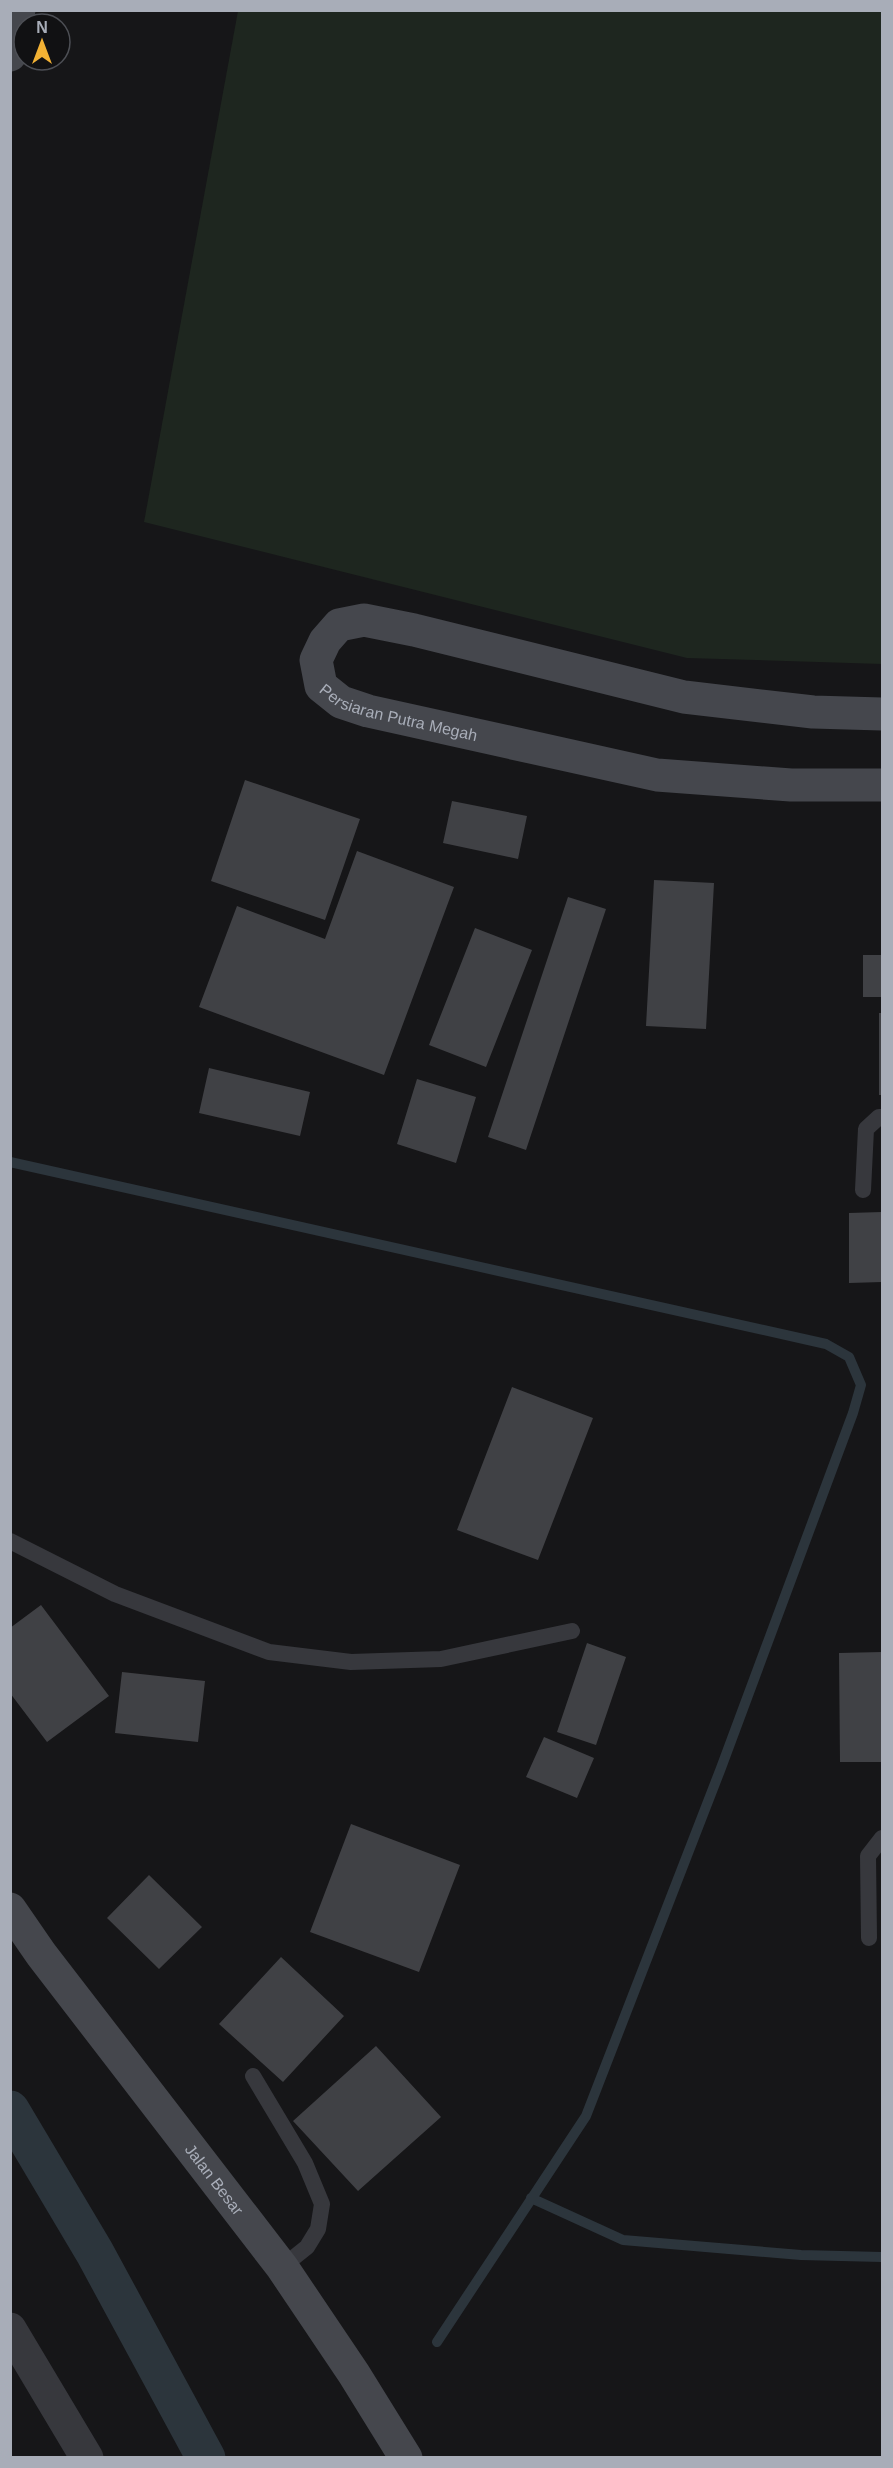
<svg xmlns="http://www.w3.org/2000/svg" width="893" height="2468" font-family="Helvetica,sans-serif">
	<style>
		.green { fill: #1e261f }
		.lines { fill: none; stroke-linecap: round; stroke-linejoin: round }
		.stream { stroke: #2c353c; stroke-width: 10 }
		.canal { stroke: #2c353c; stroke-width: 39 }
		.building { fill: #404145 }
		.lane { stroke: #37383d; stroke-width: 16 }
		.street { stroke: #37383d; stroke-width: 33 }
		.secondary { stroke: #45474d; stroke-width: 33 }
		.labels { text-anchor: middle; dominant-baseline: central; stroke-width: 4.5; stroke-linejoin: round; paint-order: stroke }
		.street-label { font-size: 16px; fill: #a8adb8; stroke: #111113 }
	</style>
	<rect width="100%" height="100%" fill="#161618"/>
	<path class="green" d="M238,11H882V664L687,658L144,522Z"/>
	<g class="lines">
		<path class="stream" d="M10,1162L826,1344L849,1357L861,1385L853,1413L721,1768L586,2116L437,2342
			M531,2198L623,2240L801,2255L882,2257"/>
		<path class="canal" d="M10,2110L95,2253L206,2458"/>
	</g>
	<path class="building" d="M245,780L360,819L325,920L211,881Z
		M452,801L527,816L518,859L443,843Z
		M357,851L454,887L384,1075L199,1007L237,906L325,939Z
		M654,880L714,883L706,1029L646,1026Z
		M568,897L606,909L526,1150L488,1137Z
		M475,928L532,950L486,1067L429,1045Z
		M863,955H882V997H863Z
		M879,1013H882V1095H879Z
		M209,1068L310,1092L300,1136L199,1113Z
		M417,1079L476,1097L456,1163L397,1144Z
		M882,1212V1282L849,1283V1213Z
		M512,1387L593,1418L538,1560L457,1530Z
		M41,1605L109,1696L47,1742L10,1693V1628Z
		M587,1643L626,1657L596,1745L557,1732Z
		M882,1652V1762H840L839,1653Z
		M122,1672L205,1681L198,1742L115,1733Z
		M544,1737L594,1758L577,1798L526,1777Z
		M351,1824L460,1865L419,1972L310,1932Z
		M149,1875L202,1927L159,1969L107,1918Z
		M281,1957L344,2016L283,2082L219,2024Z
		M376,2046L441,2117L358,2191L293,2121Z"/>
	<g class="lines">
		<path class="lane" d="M863,1190L866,1129L879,1117H882
			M10,1541L115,1594L269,1652L351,1662L441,1659L572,1631
			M869,1938L868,1856L882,1838
			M253,2076L305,2163L322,2204L318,2229L307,2247L282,2267"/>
		<path class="street" d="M10,2329L87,2458"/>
		<g class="secondary">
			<path d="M10,55L19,10"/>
			<path id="s1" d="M882,714L813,712L684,697L414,630L364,620L339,625L325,641L316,660L321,686L341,702L368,711L657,775L791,785H882"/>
			<path id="s2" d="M10,1909L41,1954L282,2267L354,2374L406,2458"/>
		</g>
	</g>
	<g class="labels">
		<g class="street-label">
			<text stroke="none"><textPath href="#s1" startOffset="706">Persiaran Putra Megah</textPath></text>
			<text stroke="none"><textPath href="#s2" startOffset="339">Jalan Besar</textPath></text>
		</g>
	</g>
	<rect width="893" height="2468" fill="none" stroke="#a8adb8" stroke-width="24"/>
	<g transform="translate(42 42)"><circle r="28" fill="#111113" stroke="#4d4f55" stroke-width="1.5"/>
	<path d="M0-4.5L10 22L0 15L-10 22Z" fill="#f2b134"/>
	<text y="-9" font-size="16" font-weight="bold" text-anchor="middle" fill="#a8adb8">N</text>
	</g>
</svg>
